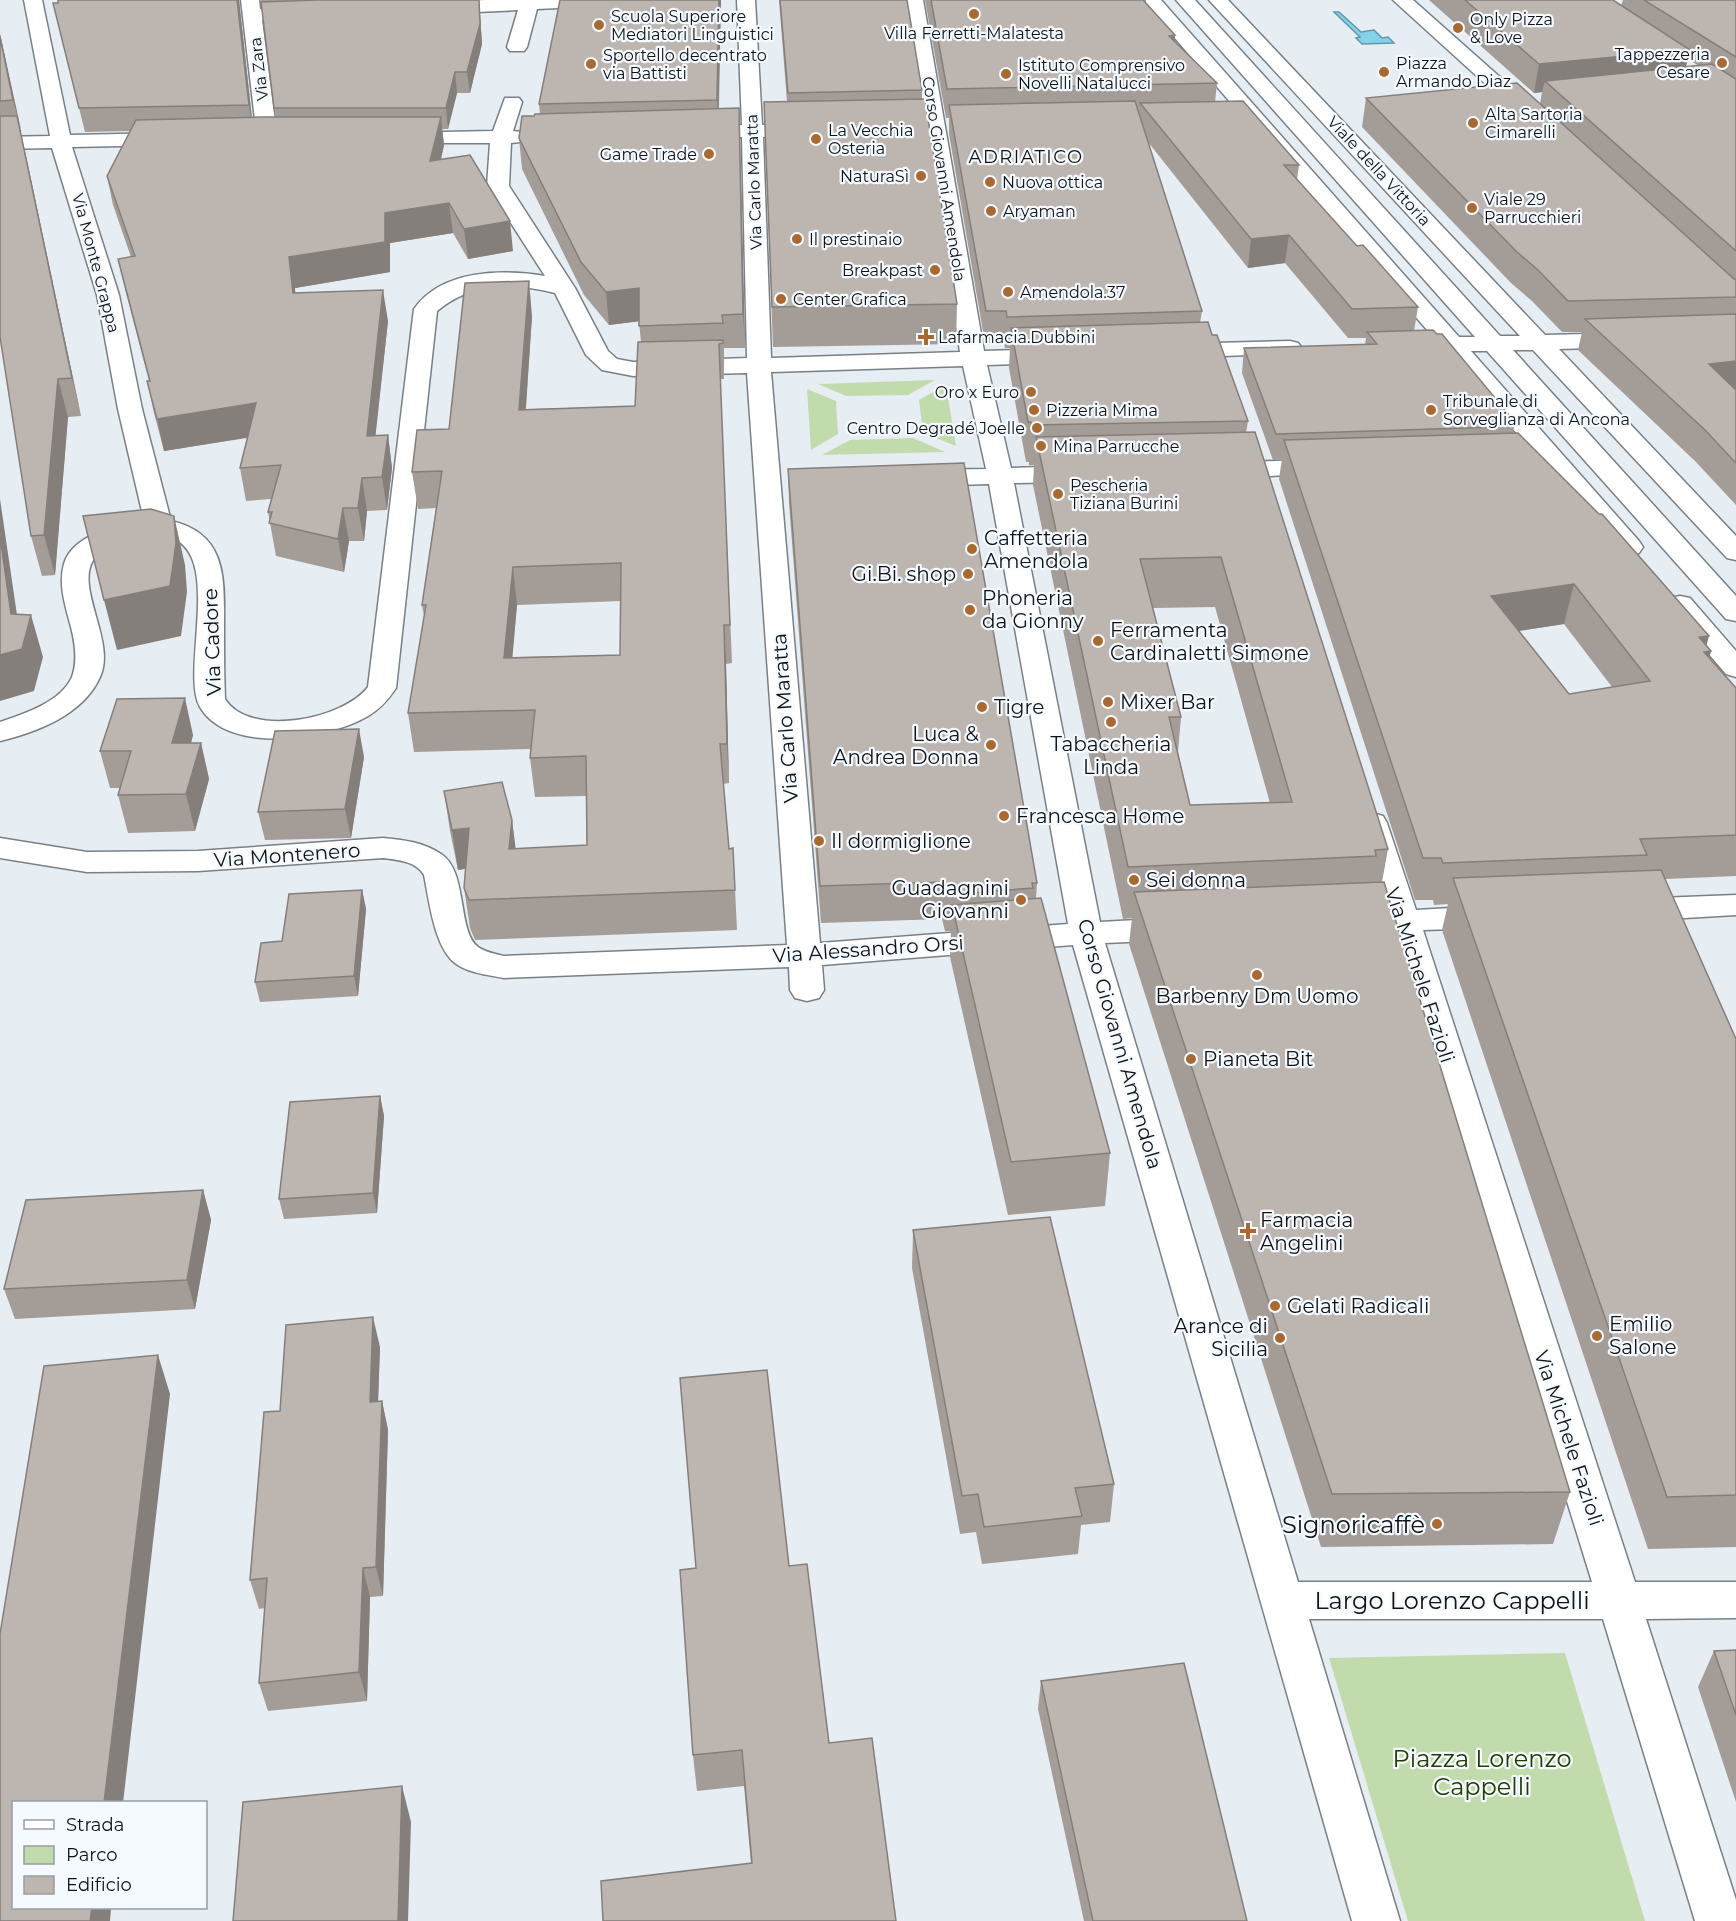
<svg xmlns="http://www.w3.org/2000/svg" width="1736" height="1921" font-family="Montserrat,sans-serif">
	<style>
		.green { fill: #c2dbad }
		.water { fill: #84d1e9; stroke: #6198a9; stroke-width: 1.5 }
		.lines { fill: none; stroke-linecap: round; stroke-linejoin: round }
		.minor-casing { stroke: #798085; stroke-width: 3 }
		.minor { fill: #fff; fill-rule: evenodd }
		.wall { fill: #a39c97; fill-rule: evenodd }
		.shaded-wall { fill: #847f7b }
		.building { fill: #bdb5b0; stroke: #847f7b; stroke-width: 1.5; fill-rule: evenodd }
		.poi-dot { fill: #a86a30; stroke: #f4faff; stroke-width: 2 }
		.labels { text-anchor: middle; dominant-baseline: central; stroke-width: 4.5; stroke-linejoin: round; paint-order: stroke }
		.far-poi-label { font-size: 16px; fill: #101214; stroke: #f4faff; text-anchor: start }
		.far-street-label { font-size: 16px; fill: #101214; stroke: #f4faff }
		.far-quarter-label { font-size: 18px; letter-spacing: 1.5px; fill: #101214; stroke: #f4faff }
		.poi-label { font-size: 20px; fill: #101214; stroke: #f4faff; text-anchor: start }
		.street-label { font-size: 20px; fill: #101214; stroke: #f4faff }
		.near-poi-label { font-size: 24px; fill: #101214; stroke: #f4faff; text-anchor: end }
		.near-street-label { font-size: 24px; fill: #101214; stroke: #f4faff }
		.near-park-label { font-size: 24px; fill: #213b00; stroke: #f4faff }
	</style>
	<rect width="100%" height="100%" fill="#e6edf3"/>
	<path class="green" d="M935,380L908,395L846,396L818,384Z
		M946,385L956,446L923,433L919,400Z
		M807,389L836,401L838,434L811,450Z
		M913,438L945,452L822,455L850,440Z
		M1565,1653L1645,1921H1408L1329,1658Z"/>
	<path class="water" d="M1334,12H1339L1361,32L1374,30L1382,38L1388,37L1394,43L1362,44L1356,38L1360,37Z"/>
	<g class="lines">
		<defs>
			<path id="minor" d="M24,0H42L70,135L169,133L176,135L179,139L176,143L169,145L72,147L119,295L142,409L171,521C229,534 224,582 224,629C224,652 224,676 225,699C249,738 343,720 368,687L414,309C442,269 503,269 545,276L487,186L490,143H398L391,141L388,137L391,133L493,131L505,98H519L522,102L513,131L530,133L533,137L530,141L511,143L509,186L575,288L608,351L617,359L633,362L747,358L742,137L695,138L688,136L685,132L688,128L695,126L742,125L737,0H755L762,125L811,124L818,126L821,130L818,134L811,136L763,137L771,358L960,352L905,0H923L984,351L1053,349L1061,351L1065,356L1061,361L1053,363L987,365L1011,468L1078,466L1087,469L1091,474L1087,479L1078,482L1014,483L1100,922L1174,918L1185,921L1190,929L1185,937L1174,940L1105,943L1298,1582H1592L1391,932L1351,934L1340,931L1335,923L1340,915L1351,912L1384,911L1357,823L1361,816L1372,813L1383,816L1387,823L1416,910L1488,906L1499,910L1504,917L1499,924L1488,928L1423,930L1635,1582H1736V1618L1646,1619L1736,1900V1921H1695L1603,1619H1309L1400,1921H1352L1073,945L822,965L824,990L819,998L807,1001L795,998L790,990L789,967L504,978C488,975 468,973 455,963C434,947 429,899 424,875C416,861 398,860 383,858L198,871L87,872L0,858V838L87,852L198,851L383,838C404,840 423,842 441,854C468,871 457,931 478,947C485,952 495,954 504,956L787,945L747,373L633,376L602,370L586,355L555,293C512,282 472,282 437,311L396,688C388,700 380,709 368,716C328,740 228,755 200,707C179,671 228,542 162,536C145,534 129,539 114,546C106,550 96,554 92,562C77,591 116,643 100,677C83,715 37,732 0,741V722C24,714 61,702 72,677C78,661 75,643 71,627C66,608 58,585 64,564C72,535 118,524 144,520L118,409L97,295L52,148L0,149V137L50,136ZM963,366L986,469L922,470L913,473L909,478L913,483L922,486L989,484L1068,924L820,943L771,372Z
				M241,0H259L260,9L307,7L314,9L316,13L314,17L307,19L262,20L277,137L274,141L267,143L260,141L257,137Z
				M486,0H612L610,4L603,6L537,9L527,47L524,51H510L507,47L518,10L434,14L427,12L425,8L427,4L434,2Z
				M1142,0H1161L1459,337H1475L1176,0H1195L1500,336H1520L1209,0H1228L1545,335L1626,333L1634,335L1638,340L1634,345L1626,347L1559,349L1736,536V560L1727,558L1533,350H1513L1736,596V621L1726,619L1487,351H1471L1639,541L1643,547L1639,553L1630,555L1621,553L1446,352L1405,353L1397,351L1393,346L1397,341L1434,338Z
				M1393,0H1413L1538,111L1541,115L1538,119H1524Z
				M1290,341L1298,343L1302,348L1298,353L1177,358L1169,356L1165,351L1169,346L1177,344Z
				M1326,459L1335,462L1339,467L1335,472L1222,479L1213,476L1209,471L1213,466L1222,463Z
				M1680,596L1690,598L1736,651V677L1726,674L1666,604L1670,598Z
				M1736,895V915L1633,921L1622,917L1617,910L1622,903L1633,899Z"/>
		</defs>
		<use href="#minor" class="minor-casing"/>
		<use href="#minor" class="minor"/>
	</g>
	<path class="wall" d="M239,0L252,117H276L261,0H479L482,44L470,93H457L448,129H442L444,145L441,160L513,251L468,259L453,233L390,243V272L295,288V293L388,321L375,436L388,435L392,468L387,510L367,511L364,541H349L344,572L276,556L268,512L271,499L246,501L240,468L247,438L164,451L154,413L147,381H149L125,289L118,259L131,257L113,205L107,176L130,131L85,132L53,3Z
		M721,0L719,109L740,139L745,348H724V379H720L732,663L726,664L729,783L723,784L729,849L733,848L737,930L475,940L470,928L464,888L465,869L458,870L450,831L444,791L512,820L515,849L587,845L586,796L535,797L530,758L531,749L414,752L408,713L424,616L422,605L436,508L418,509L412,472L449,429L532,316L526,409L635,406L641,342L639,321L609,325L584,295L522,169L519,138L534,116L540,114L539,104ZM621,601L620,655L512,657L517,605Z
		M779,0H907L922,90V99L957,304L956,344L773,347L764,102H787Z
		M925,0H1146V3L1175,35V42L1217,83L1215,102L1299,165L1297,180L1357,246L1418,307L1414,331L1515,422L1513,433L1706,645L1711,651L1709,658L1736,688V876L1665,879L1736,1039V1547L1648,1549L1442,930L1448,904L1434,905L1433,900H1415L1279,479L1282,459L1273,460L1242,373L1244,348L1365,345L1366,338H1348L1285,263L1248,268L1148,142L1202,311L1200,323L1212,335L1248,421L1246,433L1388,849L1382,882L1570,1492L1553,1544L1321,1547L1129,944L1132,918L1123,919L1033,485L1034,465H1029V462H1026L1009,368L1010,348H1005L1004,342L985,343L949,134V118H946ZM1215,607L1270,803L1190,805L1178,752L1181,717L1153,608ZM1564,624L1612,687L1569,694L1519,631Z
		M1429,0H1613L1621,6L1623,0H1736V505L1696,462L1578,350L1582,332H1562L1532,301L1511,283L1362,127L1366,98L1540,104L1542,92L1534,93ZM1688,59L1699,66L1686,67Z
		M0,34L81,416L68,417L55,575L42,576L31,536L0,337Z
		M788,469L1037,883L1036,898L1110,1153L1105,1206L1008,1215L950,957L951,931H945L942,919L821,923L789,503Z
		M193,735L191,743H201L209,779L195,831L128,833L118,795L120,788H110L100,751Z
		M364,757L351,838L265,840L258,812Z
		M362,890L366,909L358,996L260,1002L255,982L282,941Z
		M380,1096L384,1116L377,1213L284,1219L279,1199Z
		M203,1190L211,1220L195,1309L15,1319L4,1289Z
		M913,1230L1114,1484L1110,1522L1081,1525L1078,1554L982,1564L976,1532L960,1534L912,1268Z
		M380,1347L378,1401H382L388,1430L383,1596L370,1597L367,1701L268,1711L259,1683L265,1608L259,1609L250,1580L280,1411Z
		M789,1566L829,1743L896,1921L751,1864L744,1786L697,1791L693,1755L696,1568Z
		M1736,1650V1802L1698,1687L1714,1651Z
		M1041,1681L1247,1921H1084L1038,1709Z"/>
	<path class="shaded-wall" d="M237,0H239L253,129L249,105Z
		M479,0L482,44L470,93L467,72Z
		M719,0H721L718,123L717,100Z
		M0,34L22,134L13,100L0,37Z
		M1175,35L1173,63L1169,36Z
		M1690,50L1683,78L1545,81L1542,92L1534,93L1539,64Z
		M455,72L457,93L448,129L446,108Z
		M17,116L25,151L81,416L72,378Z
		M441,117L444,145L433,191L430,161Z
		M740,139L745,348L743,314Z
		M449,203L453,233L390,243V272L295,288L298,323L293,293L289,257L385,213Z
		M510,221L513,251L468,259L464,229Z
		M1289,235L1285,263L1248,268L1251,239Z
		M529,281L532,316L523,446L519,410Z
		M639,288L641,321L609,325L606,292Z
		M383,290L388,321L372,468L367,436Z
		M1736,361V392L1709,364Z
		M58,379L68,417L55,575L44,535Z
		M256,403L262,435L164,451L157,419Z
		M388,435L392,468L387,510L382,477Z
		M362,478L367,511L364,541L358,508Z
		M0,499L22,649L31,615L43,657L34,691L0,701V655L11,614L0,536Z
		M343,508L349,541L344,572L338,539Z
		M174,516L185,565L187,592L181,636L117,650L104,600Z
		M513,567L517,605L509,696L504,658Z
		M1574,584L1564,624L1483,636L1491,596Z
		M724,625L726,664L729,783L727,744Z
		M1709,636L1705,651H1711L1700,691L1699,637Z
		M185,698L193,735L181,780L172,743Z
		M359,729L364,757L351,838L345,809Z
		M201,743L209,779L195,831L186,794Z
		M512,820L517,859L509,849Z
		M469,828L474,867L458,870L452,830Z
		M362,890L366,909L358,996L354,976Z
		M380,1096L384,1116L377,1213L373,1193Z
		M203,1190L211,1220L195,1309L187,1280Z
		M373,1317L380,1347L377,1431L370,1402Z
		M158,1355L170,1394L123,1803H104Z
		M382,1401L388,1430L383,1596L376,1567Z
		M363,1568L370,1597L367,1701L359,1672Z
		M402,1786L411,1822L408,1921H398Z
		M92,1908H111L110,1921H90Z"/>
	<path class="building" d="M58,0H237L249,105L79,108L53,3H58Z
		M317,0H479L480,24L467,72H455L446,108H274L261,2Z
		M560,0H719L717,100L539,104Z
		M780,0H907L922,90L788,93Z
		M931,0H1143L1175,35L1169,36L1217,83L947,89Z
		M1465,0H1613L1690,50L1539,64Z
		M1644,0H1736V57Z
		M0,37L13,100L0,101Z
		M1712,64L1736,79V251L1545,81Z
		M1517,83L1734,279H1736V297L1568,301L1538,270L1517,252L1366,98Z
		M925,99L957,304L772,307L764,102Z
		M1135,101L1202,311L1007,317L1006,311H986L949,105Z
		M1243,101L1299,165H1284L1357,246L1363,245L1418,307L1352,309L1289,235L1251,239L1140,103Z
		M739,108L743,314L722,315L723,323L639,326V288L606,292L581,262L519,138L522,116H534L535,114Z
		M0,116H17L72,378L58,379L44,535L31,536L0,337Z
		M262,117H441L430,161L470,155L510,221L464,229L449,203L385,213V242L289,257L293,293L383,290L367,436L388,435L382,477L362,478L358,508H343L338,539L269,523L272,512H268L281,465L240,468L256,403L157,419L147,381H150L118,259L135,256L107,176L136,120Z
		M529,281L519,410L635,406L638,342L723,340V343L719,344L730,625H724L727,744H720L729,849L733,848L735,890L469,900L464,888L469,828L452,830L444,791L502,782L512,820L509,849L587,845L586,756L530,758L535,710L408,713L426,605H422L442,471L412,472L417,430L449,429L465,283ZM621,563L620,655L504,658L513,567Z
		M1736,314V361L1709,364L1736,390V463L1705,430L1585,319Z
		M1208,322L1212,335H1217L1248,421L1031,425V422H1028L1011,328Z
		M1433,330L1437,334H1442L1515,422L1493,423L1497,427L1276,434L1244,348L1377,344L1367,332Z
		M1255,432L1388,849L1375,850L1376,856L1128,867L1036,437ZM1221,557L1292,802L1190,805L1169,717H1181L1140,559Z
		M1518,433L1599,514H1602L1709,636L1699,637L1711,651L1704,652L1736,688V835L1640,839L1647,855L1443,863L1441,858H1423L1284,440ZM1574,584L1650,681L1569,694L1491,596Z
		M964,463L1037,883H1032L1033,888L946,895L943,882L820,886L788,469Z
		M151,509L174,516L176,543L170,586L104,600L83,516Z
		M0,536L11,614L31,615L22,649L0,655Z
		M185,698L172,743H201L186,794L118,795L131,751H100L117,699Z
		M359,729L345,809L258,812L275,731Z
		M1661,870L1736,1039V1495L1667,1497L1453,878Z
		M1384,882L1570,1492L1332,1494L1134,892Z
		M362,890L354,976L255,982L261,943L282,941L289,894Z
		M1041,898L1110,1153L1011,1162L952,905Z
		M380,1096L373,1193L279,1199L290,1102Z
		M203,1190L187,1280L4,1289L26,1200Z
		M1050,1217L1114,1484L1075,1488L1082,1516L984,1527L978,1494L962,1496L913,1230Z
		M373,1317L370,1402L382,1401L376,1567L363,1568L359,1672L259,1683L267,1578L250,1580L264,1412L280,1411L286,1325Z
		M158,1355L104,1803H14V1908H92L90,1921H0V1634L44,1366Z
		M767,1370L789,1566L807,1564L829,1743L872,1738L896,1921H603L601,1881L752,1863L742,1750L693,1755L680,1570L696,1568L680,1378Z
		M1736,1650V1715L1714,1651Z
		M1184,1663L1247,1921H1093L1041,1681Z
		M402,1786L398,1921H233L243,1802Z"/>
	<g class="poi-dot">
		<circle cx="974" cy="14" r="6"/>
		<circle cx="599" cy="25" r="6"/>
		<circle cx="1458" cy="28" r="6"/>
		<circle cx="1722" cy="63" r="6"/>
		<circle cx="591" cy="64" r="6"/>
		<circle cx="1384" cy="72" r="6"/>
		<circle cx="1006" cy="74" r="6"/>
		<circle cx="1473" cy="123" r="6"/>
		<circle cx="816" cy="139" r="6"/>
		<circle cx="709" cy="154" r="6"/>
		<circle cx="921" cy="176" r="6"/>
		<circle cx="990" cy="182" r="6"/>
		<circle cx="1472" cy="208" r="6"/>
		<circle cx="991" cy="211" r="6"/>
		<circle cx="797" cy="239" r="6"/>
		<circle cx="935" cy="270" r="6"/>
		<circle cx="1008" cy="292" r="6"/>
		<circle cx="781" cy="299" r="6"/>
		<path d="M923 328h6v6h6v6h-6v6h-6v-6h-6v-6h6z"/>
		<circle cx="1031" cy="392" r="6"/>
		<circle cx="1034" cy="410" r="6"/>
		<circle cx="1431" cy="410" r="6"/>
		<circle cx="1037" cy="428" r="6"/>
		<circle cx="1041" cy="446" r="6"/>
		<circle cx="1058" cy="494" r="6"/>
		<circle cx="972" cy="549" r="6"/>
		<circle cx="968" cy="574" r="6"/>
		<circle cx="970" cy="610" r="6"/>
		<circle cx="1098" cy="641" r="6"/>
		<circle cx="1108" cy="702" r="6"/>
		<circle cx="982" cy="707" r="6"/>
		<circle cx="1111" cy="722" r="6"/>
		<circle cx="991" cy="745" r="6"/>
		<circle cx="1004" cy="816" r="6"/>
		<circle cx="819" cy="841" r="6"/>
		<circle cx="1134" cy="880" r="6"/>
		<circle cx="1021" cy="900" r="6"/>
		<circle cx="1257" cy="975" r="6"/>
		<circle cx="1191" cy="1059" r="6"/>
		<path d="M1245 1222h6v6h6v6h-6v6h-6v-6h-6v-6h6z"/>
		<circle cx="1275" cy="1306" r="6"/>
		<circle cx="1597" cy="1336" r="6"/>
		<circle cx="1280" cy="1338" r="6"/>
		<circle cx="1437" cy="1524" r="6"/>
	</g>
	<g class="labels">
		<g class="far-poi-label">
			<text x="611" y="16">Scuola Superiore<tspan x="611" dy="18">Mediatori Linguistici</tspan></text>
			<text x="1470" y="19">Only Pizza<tspan x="1470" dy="18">&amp; Love</tspan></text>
			<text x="974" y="33" text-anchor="middle">Villa Ferretti-Malatesta</text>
			<text x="1710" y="54" text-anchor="end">Tappezzeria<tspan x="1710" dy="18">Cesare</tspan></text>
			<text x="603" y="55">Sportello decentrato<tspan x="603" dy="18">via Battisti</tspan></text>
			<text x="1396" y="63">Piazza<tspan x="1396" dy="18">Armando Diaz</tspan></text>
			<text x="1018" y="65">Istituto Comprensivo<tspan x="1018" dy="18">Novelli Natalucci</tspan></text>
			<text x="1485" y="114">Alta Sartoria<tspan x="1485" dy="18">Cimarelli</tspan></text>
			<text x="828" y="130">La Vecchia<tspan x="828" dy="18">Osteria</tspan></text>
			<text x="697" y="154" text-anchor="end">Game Trade</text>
			<text x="909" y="176" text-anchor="end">NaturaSì</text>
			<text x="1002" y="182">Nuova ottica</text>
			<text x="1484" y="199">Viale 29<tspan x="1484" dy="18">Parrucchieri</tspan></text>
			<text x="1003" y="211">Aryaman</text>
			<text x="809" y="239">Il prestinaio</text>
			<text x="923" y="270" text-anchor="end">Breakpast</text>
			<text x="1020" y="292">Amendola.37</text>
			<text x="793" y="299">Center Grafica</text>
			<text x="938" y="337">Lafarmacia.Dubbini</text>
			<text x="1019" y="392" text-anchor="end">Oro x Euro</text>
			<text x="1443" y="401">Tribunale di<tspan x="1443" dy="18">Sorveglianza di Ancona</tspan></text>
			<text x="1046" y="410">Pizzeria Mima</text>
			<text x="1025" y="428" text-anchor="end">Centro Degradé Joelle</text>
			<text x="1053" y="446">Mina Parrucche</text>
			<text x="1070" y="485">Pescheria<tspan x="1070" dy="18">Tiziana Burini</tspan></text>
		</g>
		<g class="far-street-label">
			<text transform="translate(259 69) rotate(-97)">Via Zara</text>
			<text transform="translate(1379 171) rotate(47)">Viale della Vittoria</text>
			<text transform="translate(944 179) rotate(81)">Corso Giovanni Amendola</text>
			<text transform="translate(754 182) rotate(-92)">Via Carlo Maratta</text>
			<text transform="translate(96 263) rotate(75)">Via Monte Grappa</text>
		</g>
		<g class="far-quarter-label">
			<text x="1026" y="157">ADRIATICO</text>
		</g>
		<g class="poi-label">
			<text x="984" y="538">Caffetteria<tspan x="984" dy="23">Amendola</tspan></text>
			<text x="956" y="574" text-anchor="end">Gi.Bi. shop</text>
			<text x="982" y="598">Phoneria<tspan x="982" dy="23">da Gionny</tspan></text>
			<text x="1110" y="630">Ferramenta<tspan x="1110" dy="23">Cardinaletti Simone</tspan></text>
			<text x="1120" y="702">Mixer Bar</text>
			<text x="994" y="707">Tigre</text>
			<text x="979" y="734" text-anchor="end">Luca &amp;<tspan x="979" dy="23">Andrea Donna</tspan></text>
			<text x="1111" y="744" text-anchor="middle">Tabaccheria<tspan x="1111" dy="23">Linda</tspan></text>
			<text x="1016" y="816">Francesca Home</text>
			<text x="831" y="841">Il dormiglione</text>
			<text x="1146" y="880">Sei donna</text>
			<text x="1009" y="888" text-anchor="end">Guadagnini<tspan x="1009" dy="23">Giovanni</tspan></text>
			<text x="1257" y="996" text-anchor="middle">Barbenry Dm Uomo</text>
			<text x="1203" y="1059">Pianeta Bit</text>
			<text x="1260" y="1220">Farmacia<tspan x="1260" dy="23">Angelini</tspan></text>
			<text x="1287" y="1306">Gelati Radicali</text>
			<text x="1609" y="1324">Emilio<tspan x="1609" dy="23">Salone</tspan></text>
			<text x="1268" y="1326" text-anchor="end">Arance di<tspan x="1268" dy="23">Sicilia</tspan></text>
		</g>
		<g class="street-label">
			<text transform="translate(212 642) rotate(-92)">Via Cadore</text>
			<text transform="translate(785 718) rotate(-94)">Via Carlo Maratta</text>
			<text transform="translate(287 855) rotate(-4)">Via Montenero</text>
			<text transform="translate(868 949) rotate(-4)">Via Alessandro Orsi</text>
			<text transform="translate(1420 975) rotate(72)">Via Michele Fazioli</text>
			<text transform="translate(1120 1044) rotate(74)">Corso Giovanni Amendola</text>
			<text transform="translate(1569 1438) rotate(72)">Via Michele Fazioli</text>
		</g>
		<g class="near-poi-label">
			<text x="1425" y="1524">Signoricaffè</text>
		</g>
		<g class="near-street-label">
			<text x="1452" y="1600">Largo Lorenzo Cappelli</text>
		</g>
		<g class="near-park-label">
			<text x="1482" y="1758">Piazza Lorenzo<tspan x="1482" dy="28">Cappelli</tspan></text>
		</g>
	</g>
	<rect x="12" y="1801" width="195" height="108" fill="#f4faff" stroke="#999da1" stroke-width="1.5"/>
	<rect x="24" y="1820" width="30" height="9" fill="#ffffff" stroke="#999da1" stroke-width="1.5"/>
	<text x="66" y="1831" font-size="18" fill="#101214">Strada</text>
	<rect x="24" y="1846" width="30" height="18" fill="#c2dbad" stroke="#999da1" stroke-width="1.5"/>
	<text x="66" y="1861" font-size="18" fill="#101214">Parco</text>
	<rect x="24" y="1876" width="30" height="18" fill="#bdb5b0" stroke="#999da1" stroke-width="1.5"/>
	<text x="66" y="1891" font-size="18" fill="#101214">Edificio</text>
</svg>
